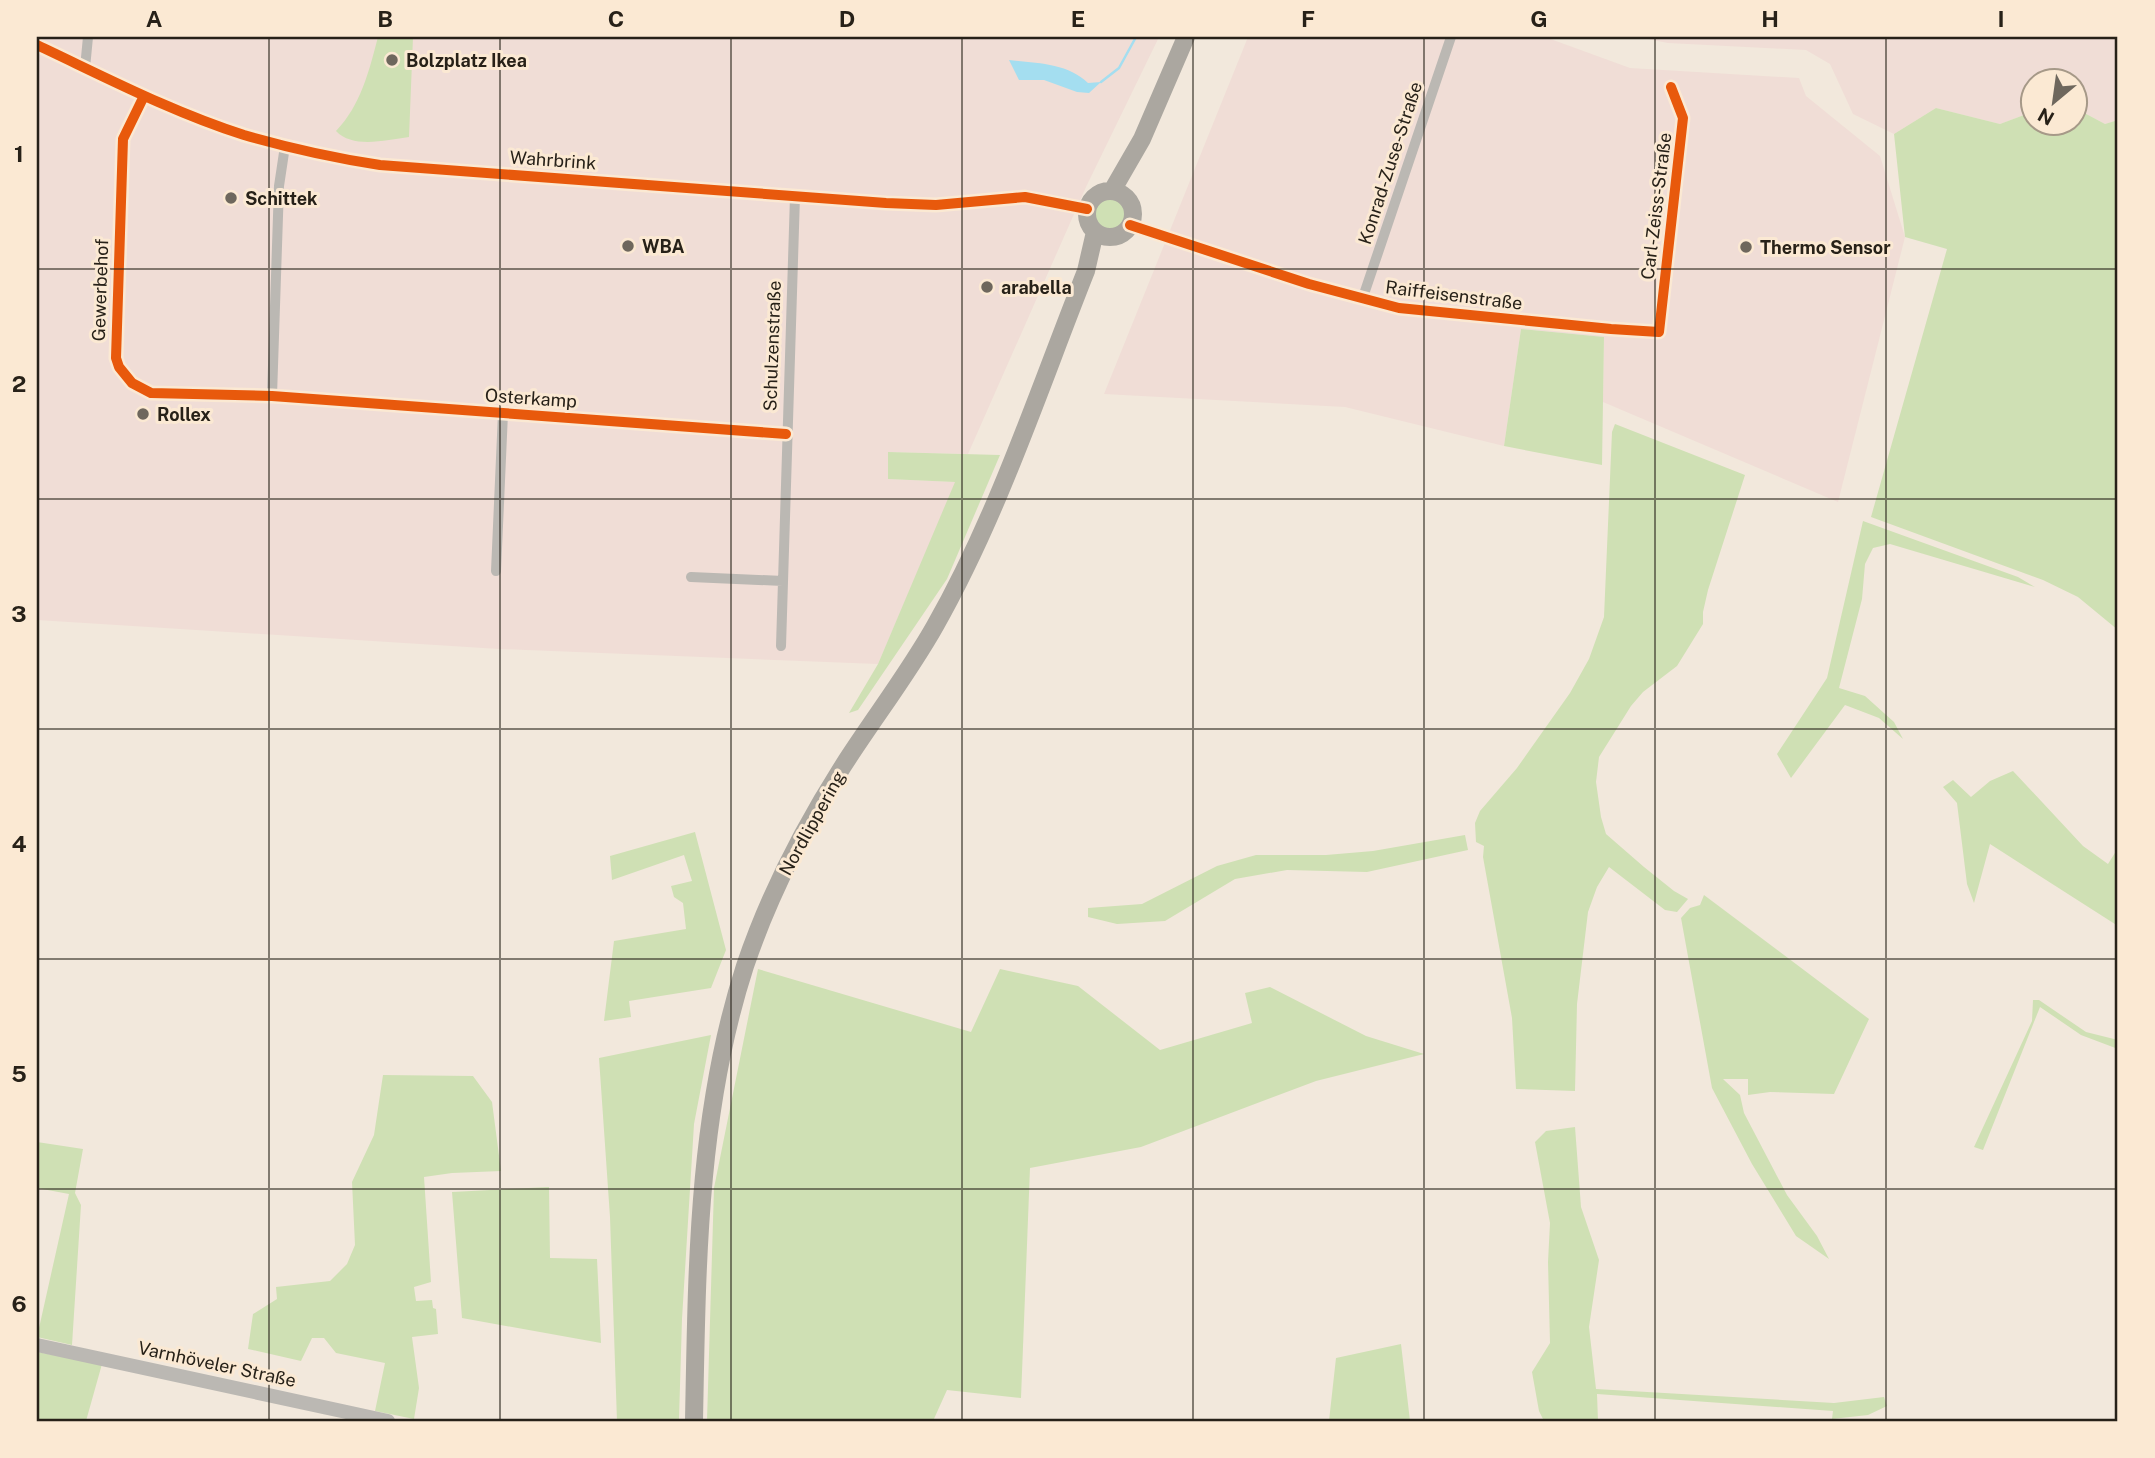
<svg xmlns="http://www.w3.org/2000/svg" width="2155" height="1458" font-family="'Public Sans',sans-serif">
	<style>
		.industrial { fill: #f0ddd6 }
		.green { fill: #cfe0b4 }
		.water { fill: #a4def0 }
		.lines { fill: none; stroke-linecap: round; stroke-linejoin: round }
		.stream { stroke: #a4def0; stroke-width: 2.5 }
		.minor { stroke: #bbb8b3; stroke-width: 10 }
		.tertiary { stroke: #bbb8b3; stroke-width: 14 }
		.primary { stroke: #aba7a0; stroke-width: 18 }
		.cycleway-casing { stroke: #fbe9d3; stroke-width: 15 }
		.cycleway { stroke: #e8590c; stroke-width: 10 }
		.grid { fill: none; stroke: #272118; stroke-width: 2; stroke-opacity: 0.55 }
		.poi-dot { fill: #6e675d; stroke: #fbe9d3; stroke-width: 2.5 }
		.labels { text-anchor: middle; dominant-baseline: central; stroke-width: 6; stroke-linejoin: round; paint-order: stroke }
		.poi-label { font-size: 18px; font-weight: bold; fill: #272118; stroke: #fbe9d3; text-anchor: start }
		.street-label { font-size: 18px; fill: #272118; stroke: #fbe9d3 }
		.neatline { fill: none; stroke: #272118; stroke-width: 2.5 }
		.grid-label { font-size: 23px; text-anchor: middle; font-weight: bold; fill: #272118 }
	</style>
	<rect width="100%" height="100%" fill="#f2e8dc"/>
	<path class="industrial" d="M37,37H1159L1086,187L968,454L888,452V479L956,482L878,664L499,649L37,620Z
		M1248,37H1545L1630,68L1799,78L1806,96L1880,156L1905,237L1838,502L1603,402L1604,337L1521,329L1504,446L1345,407L1104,394Z
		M1637,37H2118V120L2105,124L2075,108L2074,80H2032V112L2000,124L1936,108L1894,134L1853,114L1830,64L1806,50L1668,43Z"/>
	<path class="green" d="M378,37H413L409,137C386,140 353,149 336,131C361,105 369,71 378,37Z
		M1936,108L2000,124L2032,112V122H2074L2075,108L2105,124L2118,120V630L2078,597L2043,580L1871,517L1947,249L1905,237L1894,134Z
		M1092 214a18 18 0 1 1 36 0a18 18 0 1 1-36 0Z
		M1521,329L1604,337L1602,465L1504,446Z
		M1615,424L1745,475L1708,590L1703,612V624L1677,666L1643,692L1631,706L1599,757L1596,782L1601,817L1606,834L1644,867L1674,891L1688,899L1677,912L1665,910L1609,867L1597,887L1588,912L1577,1004L1575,1091L1516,1089L1512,1018L1483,857L1484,846L1476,842L1475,823L1480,811L1517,768L1570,693L1589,659L1604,617L1612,432Z
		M888,452L1000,455L947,579L858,710L849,713L878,664L955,482L888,479Z
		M1863,521L2018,577L2035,587L1890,544L1873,548L1865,564L1862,599L1839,688L1865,696L1894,722L1903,739L1879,718L1845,705L1791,778L1777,754L1827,678Z
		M2013,771L2083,846L2108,864L2118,848V926L1990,844L1974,903L1967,884L1957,803L1943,787L1953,780L1971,797L1990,781Z
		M695,832L726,950L711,988L629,1001L631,1017L604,1021L614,941L686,929L683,903L674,897L671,886L692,881L684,855L612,880L610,856Z
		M1465,835L1468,850L1367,872L1287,870L1235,879L1165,921L1117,924L1088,917V908L1142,904L1217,866L1256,855H1326L1373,851Z
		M1704,895L1869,1019L1834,1094L1770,1092L1748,1095V1079H1723L1740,1095L1744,1113L1787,1195L1817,1236L1829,1259L1796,1236L1752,1164L1712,1088L1681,918L1690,908L1700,905Z
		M758,969L971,1032L1000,969L1078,986L1160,1050L1252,1023L1245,993L1270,987L1366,1036L1424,1054L1316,1081L1141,1147L1030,1168L1021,1398L947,1390L933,1421H707L714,1188Z
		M2033,1000H2039L2086,1032L2118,1040V1049L2081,1035L2040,1007L1983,1150L1974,1147L2032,1021Z
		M711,1035L694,1124L682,1319L679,1419L678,1421H617L610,1217L599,1058Z
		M383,1075L473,1076L492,1102L501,1171L452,1173L424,1177L431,1282L414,1287L416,1301L432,1300L433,1308L436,1309L438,1334L412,1337L419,1388L414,1419L375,1411L385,1363L336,1353L324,1338H312L301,1361L248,1349L253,1314L277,1299L276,1287L330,1281L347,1264L355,1245L352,1182L374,1135Z
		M1575,1127L1581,1207L1599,1260L1589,1327L1596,1389L1834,1403L1884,1397L1887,1406L1868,1415L1832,1419L1833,1411L1597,1394L1598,1421H1544L1539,1411L1532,1372L1550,1343L1548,1262L1550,1223L1535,1142L1546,1131Z
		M37,1142L83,1149L75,1193L81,1205L72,1345L37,1337L69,1194L37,1188Z
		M549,1187L550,1258L597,1259L601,1343L462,1318L452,1192Z
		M1401,1344L1410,1421H1329L1336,1358Z
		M37,1352L102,1364L86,1421H37Z"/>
	<path class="water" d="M1009,60C1036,63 1068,63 1088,83L1101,82L1089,93L1077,92L1044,80H1019Z"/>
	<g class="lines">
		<path class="stream" d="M1101,82L1119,68L1136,37"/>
		<path class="minor" d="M37,45C105,77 172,112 244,135C289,148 334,158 380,165L886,203L936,205L1025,197L1087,209
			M85,68L88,37
			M144,96L123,139L116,358L119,367L132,383L151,393L272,396L786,434
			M1130,225L1309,284L1399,308L1611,329L1659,332L1683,118L1671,87
			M1362,300L1451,37
			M272,396L279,186L285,146
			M496,571L503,413
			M691,577L783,581
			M781,646L795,196"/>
		<path class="tertiary" d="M37,1345L388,1421"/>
		<path class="primary" d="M1087 214a23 23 0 1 1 46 0a23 23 0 1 1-46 0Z
			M1112,191L1142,139L1186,37
			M694,1421C697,1268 697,1114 745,966C769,895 803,829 843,766C873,719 908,674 935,626C998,515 1039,389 1086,271L1095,232"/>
		<defs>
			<path id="cycleway" d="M37,45C105,77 172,112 244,135C289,148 334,158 380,165L886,203L936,205L1025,197L1087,209
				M144,96L123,139L116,358L119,367L132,383L151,393L272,396L786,434
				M1130,225L1309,284L1399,308L1611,329L1659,332L1683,118L1671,87"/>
		</defs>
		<use href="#cycleway" class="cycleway-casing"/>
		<use href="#cycleway" class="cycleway"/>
	</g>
	<path class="grid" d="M269,37V1421M500,37V1421M731,37V1421M962,37V1421M1193,37V1421M1424,37V1421M1655,37V1421M1886,37V1421M37,269H2118M37,499H2118M37,729H2118M37,959H2118M37,1189H2118"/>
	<g class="poi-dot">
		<circle cx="392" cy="60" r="7"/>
		<circle cx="231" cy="198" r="7"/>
		<circle cx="628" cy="246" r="7"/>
		<circle cx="1746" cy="247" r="7"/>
		<circle cx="987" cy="287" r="7"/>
		<circle cx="143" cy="414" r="7"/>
	</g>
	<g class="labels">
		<g class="poi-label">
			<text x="406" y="60">Bolzplatz Ikea</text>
			<text x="245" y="198">Schittek</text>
			<text x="642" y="246">WBA</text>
			<text x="1760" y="247">Thermo Sensor</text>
			<text x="1001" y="287">arabella</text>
			<text x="157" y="414">Rollex</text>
		</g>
		<g class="street-label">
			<text transform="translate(553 160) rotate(4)">Wahrbrink</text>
			<text transform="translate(1390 163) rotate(-72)">Konrad-Zuse-Straße</text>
			<text transform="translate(1656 206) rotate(-83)">Carl-Zeiss-Straße</text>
			<text transform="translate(100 290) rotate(-88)">Gewerbehof</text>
			<text transform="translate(1454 295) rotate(7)">Raiffeisenstraße</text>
			<text transform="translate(772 346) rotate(-88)">Schulzenstraße</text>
			<text transform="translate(531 398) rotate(4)">Osterkamp</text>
			<text transform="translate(812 823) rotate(-61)">Nordlippering</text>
			<text transform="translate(217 1364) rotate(12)">Varnhöveler Straße</text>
		</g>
	</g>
	<rect width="2155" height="1458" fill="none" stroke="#fbe9d3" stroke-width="77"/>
	<g transform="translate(2054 102) rotate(209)"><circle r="33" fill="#fbe9d3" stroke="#a69988" stroke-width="2"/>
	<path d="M0-5L12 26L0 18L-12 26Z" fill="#6e675d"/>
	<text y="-10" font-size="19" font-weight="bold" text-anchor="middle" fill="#272118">N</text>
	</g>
	<rect x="38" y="38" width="2078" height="1382" class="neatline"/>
	<g class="grid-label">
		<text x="154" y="27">A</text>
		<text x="385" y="27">B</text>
		<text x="616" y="27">C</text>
		<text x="847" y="27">D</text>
		<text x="1078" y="27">E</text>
		<text x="1308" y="27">F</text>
		<text x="1539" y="27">G</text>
		<text x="1770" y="27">H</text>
		<text x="2001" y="27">I</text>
		<text x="19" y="162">1</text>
		<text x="19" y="392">2</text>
		<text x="19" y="622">3</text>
		<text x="19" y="852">4</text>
		<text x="19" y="1082">5</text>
		<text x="19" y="1312">6</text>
	</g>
</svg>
